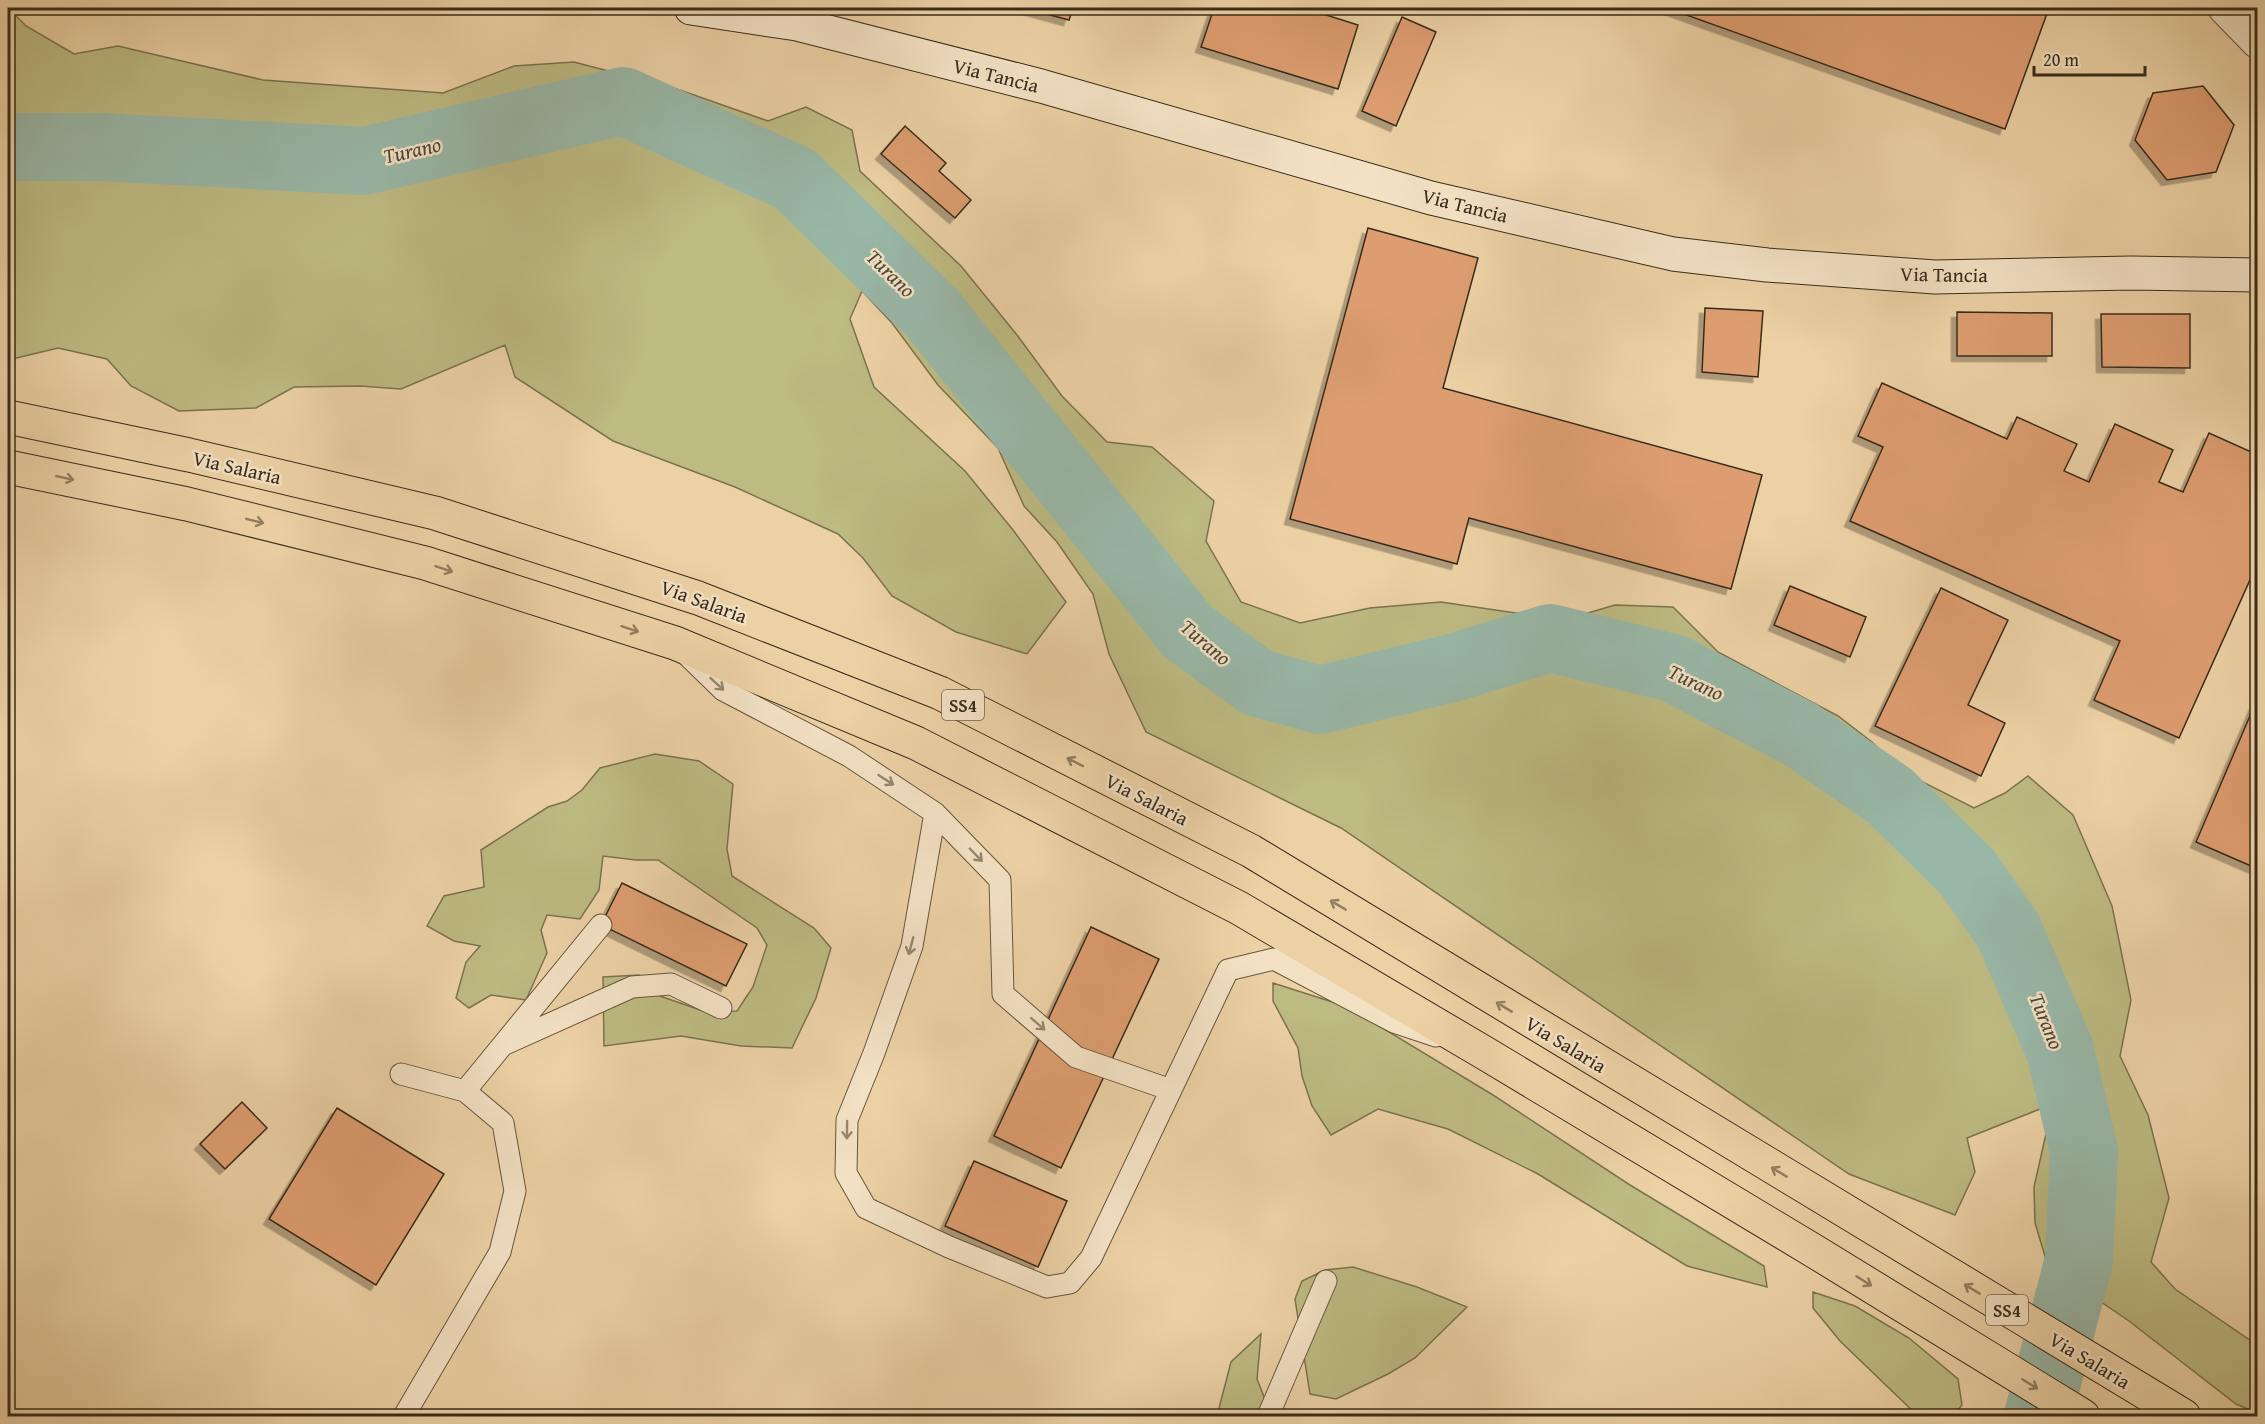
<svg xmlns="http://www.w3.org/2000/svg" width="2265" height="1424" font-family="'Gentium Book Plus',serif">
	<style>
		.green { fill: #bdba82; stroke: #7b734f; stroke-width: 1.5 }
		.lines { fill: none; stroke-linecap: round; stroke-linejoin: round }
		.river { stroke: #99b7a7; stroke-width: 68 }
		.building { fill: #dd9d70; stroke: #392c1c; stroke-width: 1.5; filter: url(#shadow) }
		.service-casing { stroke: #66553e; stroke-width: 23 }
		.minor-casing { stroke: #66553e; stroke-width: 35 }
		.secondary-casing { stroke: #392c1c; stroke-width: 35 }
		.trunk-casing { stroke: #392c1c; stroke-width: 35 }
		.service { stroke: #f3e1c4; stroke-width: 21 }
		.minor { stroke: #f3e1c4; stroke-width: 33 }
		.secondary { stroke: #f3e1c4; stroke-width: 33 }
		.trunk { stroke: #ecd1a5; stroke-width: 33 }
		.oneway { stroke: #927e60 }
		.oneway2 { stroke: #968670 }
		.labels { text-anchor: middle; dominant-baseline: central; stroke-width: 5; stroke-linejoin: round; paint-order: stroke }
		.shield { fill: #f3e1c4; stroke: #71624e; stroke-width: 1.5 }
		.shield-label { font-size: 18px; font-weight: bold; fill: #392c1c }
		.street-label { font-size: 20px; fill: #392c1c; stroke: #f3e1c4 }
		.water-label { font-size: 21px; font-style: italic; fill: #4c4838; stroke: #f3e1c4 }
	</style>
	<defs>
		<filter id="shadow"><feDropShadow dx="-5.5" dy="5.5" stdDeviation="0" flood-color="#0004"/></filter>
	</defs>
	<rect width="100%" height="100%" fill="#ecd1a5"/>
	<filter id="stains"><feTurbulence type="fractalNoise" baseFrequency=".00333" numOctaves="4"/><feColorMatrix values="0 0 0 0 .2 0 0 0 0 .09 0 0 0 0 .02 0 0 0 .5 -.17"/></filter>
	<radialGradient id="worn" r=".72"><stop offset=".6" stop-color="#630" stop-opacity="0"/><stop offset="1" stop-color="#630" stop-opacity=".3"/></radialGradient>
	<path class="green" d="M8,8L26,26L74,54L118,46L263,80L443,93L514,66L574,62L677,89L768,121L806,107L852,130L860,171L961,266L1017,335L1062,396L1107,442L1152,447L1214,501L1206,541L1241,602L1300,623L1370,608L1441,602L1564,620L1615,605L1673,607L1718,652L1838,716L1872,742L1901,771L1974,808L2005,793L2028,776L2073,815L2112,906L2131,1000L2120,1056L2148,1115L2169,1198L2151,1262L2175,1289L2257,1345V1413L2236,1404L2129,1321L2048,1266L2035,1223L2034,1187L2048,1125L2040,1109L1967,1138L1975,1172L1955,1215L1849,1174L1341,828L1146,732L1109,654L1093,594L1057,542L1024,506L998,448L938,385L892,323L862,291L850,319L874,387L965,471L1013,530L1066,602L1027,654L956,632L892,596L863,558L838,534L735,487L613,441L515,377L505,345L401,389L360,386L294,387L256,408L179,411L131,386L107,359L58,348L8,360Z
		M655,754L699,761L733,784L727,849L732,876L814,928L831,948L816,998L792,1048L741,1046L681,1036L604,1046L603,977L639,975L660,996L706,1012L737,1011L753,987L767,945L757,928L658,860H636L603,856L599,890L580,919L547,915L541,930L547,953L526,1000L491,995L469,1008L456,998L466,962L480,946L454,941L427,926L444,896L484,887L481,850L548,807L567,801L582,790L600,768Z
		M1273,983L1348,1007L1493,1095L1630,1185L1764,1266L1767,1287L1687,1266L1538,1174L1448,1129L1378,1109L1331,1135L1312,1106L1302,1076L1298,1048L1273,1001Z
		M1353,1267L1417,1287L1467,1307L1415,1358L1388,1374L1336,1399L1310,1394L1295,1299L1302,1281L1325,1270Z
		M1813,1292L1855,1306L1909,1338L1958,1379L1962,1405L1953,1416H1918L1840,1341L1813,1308Z
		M1261,1334L1257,1379L1266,1402L1287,1416H1217L1231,1362Z"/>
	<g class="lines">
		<path class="river" d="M8,147H101L364,161L623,101L795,179L933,314L1188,632L1258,683L1320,700L1452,668L1550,638L1673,668L1800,734L1890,796L1967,872L2008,930L2060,1050L2084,1151L2079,1260L2038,1416"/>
	</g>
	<path class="building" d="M1024,8H1073L1069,20Z
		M1214,8H1304L1358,25L1338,89L1201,47Z
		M1667,8H2049L2005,129Z
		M1402,17L1436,32L1396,126L1362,111Z
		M2203,86L2234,125L2216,172L2167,180L2135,140L2153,93Z
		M905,126L946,163L939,171L971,200L955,218L881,154Z
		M1368,228L1478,258L1443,388L1762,475L1731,589L1469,518L1457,564L1290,519Z
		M1705,308L1763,311L1758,377L1702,372Z
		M1957,312L2052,313V356H1957Z
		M2101,314H2190V368L2102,367Z
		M1882,383L2007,439L2017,417L2077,444L2064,471L2089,482L2115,424L2173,450L2159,482L2183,492L2209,433L2258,455V476L2253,486L2258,488V562L2179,738L2094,700L2120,641L1850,521L1883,447L1858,436Z
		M1790,586L1866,617L1850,657L1774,625Z
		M1941,588L2008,620L1968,705L2005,723L1981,776L1875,726Z
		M2258,697V869L2196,842Z
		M622,883L747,944L726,986L601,925Z
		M1091,927L1159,959L1061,1168L994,1136Z
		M242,1102L267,1128L225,1169L200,1144Z
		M337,1108L444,1174L376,1285L269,1219Z
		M974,1161L1067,1201L1038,1267L945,1226Z"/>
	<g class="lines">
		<defs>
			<path id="service" d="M686,654L723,690L849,756L935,813L912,946L874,1053L847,1120L846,1173L866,1208L949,1247L1047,1287L1070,1283L1091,1258L1228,970L1274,959L1394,1022L1436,1036
				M935,813L1000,880L1003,994L1076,1057L1171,1090
				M503,1045L632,987L671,984L721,1008
				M401,1074L465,1091L503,1123L515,1191L500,1252L404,1416
				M465,1091L601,925
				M1268,1416L1326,1281"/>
			<path id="minor" d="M2225,8L2258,42"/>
			<path id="secondary" d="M691,8L797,24L1041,86L1431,198L1673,254L1767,265L1935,277L2131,273L2258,275"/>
			<path id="trunk" d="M8,417L189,455L435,513L698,598L940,693L1251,851L2184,1416
				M8,467L187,504L425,563L675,643L916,743L1239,908L1488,1055L1814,1251L2083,1416"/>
		</defs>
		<use href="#service" class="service-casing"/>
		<use href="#minor" class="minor-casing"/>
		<use href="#secondary" class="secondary-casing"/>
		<use href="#trunk" class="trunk-casing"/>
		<use href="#service" class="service"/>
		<use href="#minor" class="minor"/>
		<use href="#secondary" class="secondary"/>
		<use href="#trunk" class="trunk"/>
	</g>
	<defs><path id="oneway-shaft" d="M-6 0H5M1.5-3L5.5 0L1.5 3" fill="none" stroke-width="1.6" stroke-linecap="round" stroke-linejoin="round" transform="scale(1.5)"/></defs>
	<g class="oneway">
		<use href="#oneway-shaft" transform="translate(65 478) rotate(12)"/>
		<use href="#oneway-shaft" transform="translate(255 521) rotate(14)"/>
		<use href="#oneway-shaft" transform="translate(444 569) rotate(18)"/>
		<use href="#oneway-shaft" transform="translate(630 629) rotate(18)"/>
		<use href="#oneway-shaft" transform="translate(1075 762) rotate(-153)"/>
		<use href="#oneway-shaft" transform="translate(1338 905) rotate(-149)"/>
		<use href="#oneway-shaft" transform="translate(1504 1007) rotate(-149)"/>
		<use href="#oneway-shaft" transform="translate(1779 1172) rotate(-149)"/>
		<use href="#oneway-shaft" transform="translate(1864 1281) rotate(32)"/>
		<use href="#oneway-shaft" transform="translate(1972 1289) rotate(-149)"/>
		<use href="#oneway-shaft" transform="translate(2030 1384) rotate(32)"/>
	</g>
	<g class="oneway2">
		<use href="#oneway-shaft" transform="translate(717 684) rotate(42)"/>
		<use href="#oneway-shaft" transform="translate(886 780) rotate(33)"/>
		<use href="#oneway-shaft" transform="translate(976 855) rotate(46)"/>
		<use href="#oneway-shaft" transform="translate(911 946) rotate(105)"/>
		<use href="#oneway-shaft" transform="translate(1038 1024) rotate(41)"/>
		<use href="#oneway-shaft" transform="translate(847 1130) rotate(91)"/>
	</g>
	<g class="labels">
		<g class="shield">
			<rect x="942" y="690" width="42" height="30" rx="4.5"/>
			<rect x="1986" y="1295" width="42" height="30" rx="4.5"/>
		</g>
		<g class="shield-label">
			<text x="963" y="705">SS4</text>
			<text x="2007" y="1310">SS4</text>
		</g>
		<g class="street-label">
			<text transform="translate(996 75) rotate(14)">Via Tancia</text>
			<text transform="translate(1465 205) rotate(14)">Via Tancia</text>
			<text transform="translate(1944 274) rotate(1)">Via Tancia</text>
			<text transform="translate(237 467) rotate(13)">Via Salaria</text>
			<text transform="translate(704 601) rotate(20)">Via Salaria</text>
			<text transform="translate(1147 799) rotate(27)">Via Salaria</text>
			<text transform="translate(1566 1044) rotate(31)">Via Salaria</text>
			<text transform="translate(2090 1360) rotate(31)">Via Salaria</text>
		</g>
		<g class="water-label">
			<text transform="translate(412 150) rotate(-13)">Turano</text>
			<text transform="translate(891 273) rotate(44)">Turano</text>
			<text transform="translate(1206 642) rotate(40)">Turano</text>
			<text transform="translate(1696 682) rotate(25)">Turano</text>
			<text transform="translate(2047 1021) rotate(68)">Turano</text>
		</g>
	</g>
	<rect width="2265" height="1424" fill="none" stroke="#ecd1a5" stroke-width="30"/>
	<rect x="9" y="9" width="2247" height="1406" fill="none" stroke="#392c1c" stroke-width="3"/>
	<rect x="15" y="15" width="2235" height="1394" fill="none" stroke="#392c1c" stroke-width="1.5"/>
	<path d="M2034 66v9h111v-9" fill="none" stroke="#392c1c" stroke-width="3"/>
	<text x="2043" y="66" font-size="18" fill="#392c1c" stroke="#f3e1c4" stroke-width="4.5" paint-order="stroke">20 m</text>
	<rect width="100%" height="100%" filter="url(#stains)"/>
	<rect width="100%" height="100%" fill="url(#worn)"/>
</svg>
